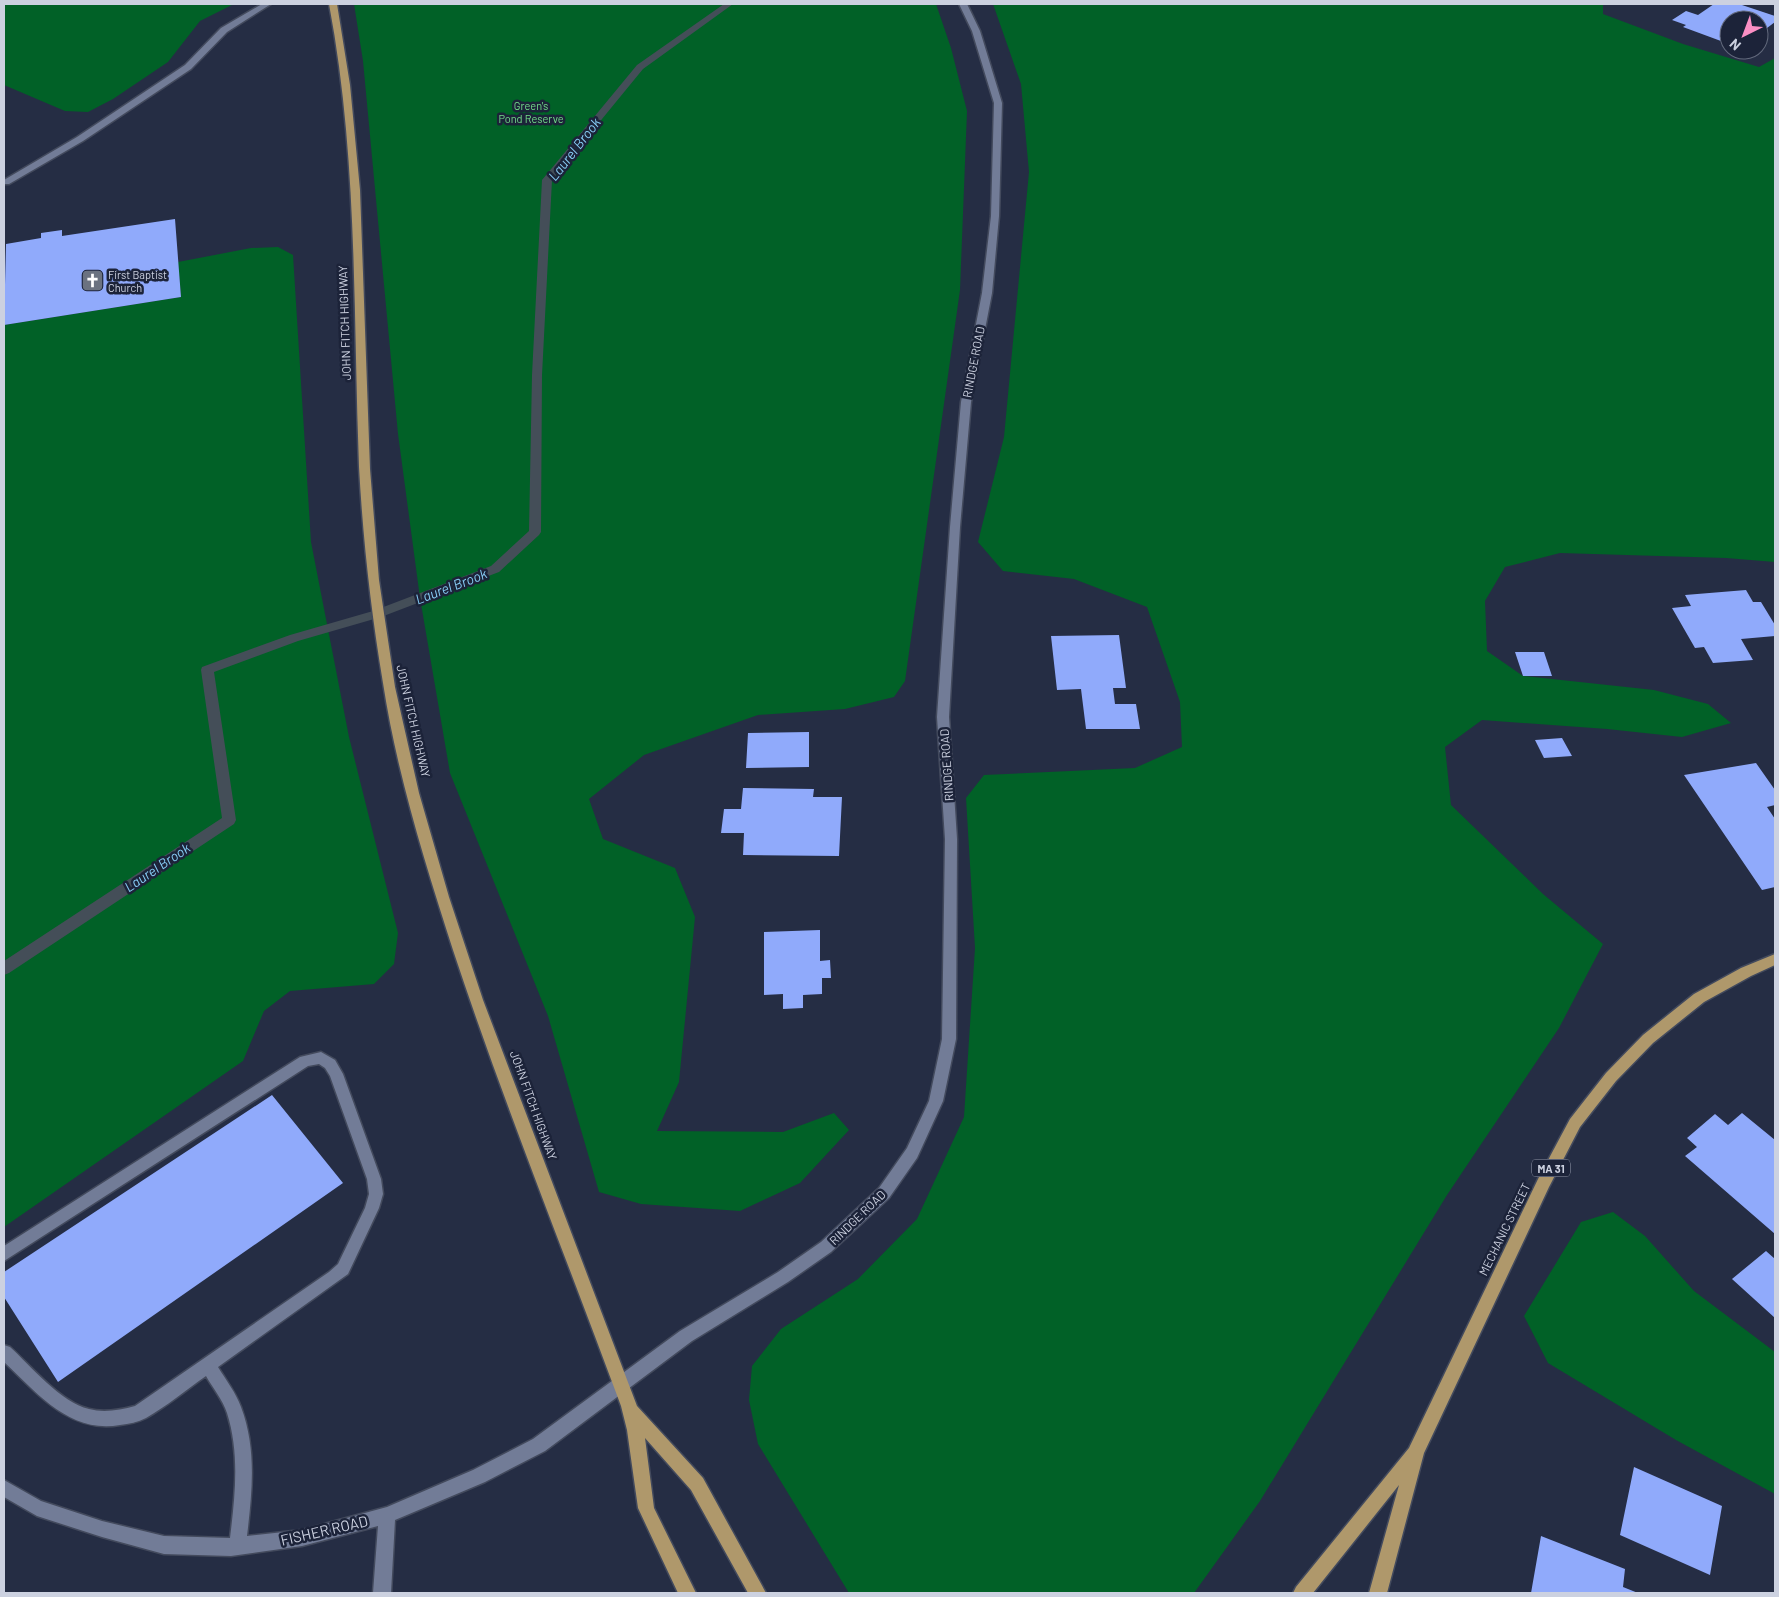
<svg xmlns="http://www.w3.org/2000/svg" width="1779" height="1597" font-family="Barlow,sans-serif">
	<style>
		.green { fill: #016127 }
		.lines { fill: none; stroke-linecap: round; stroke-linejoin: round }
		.stream { fill: #444e58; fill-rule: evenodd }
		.building { fill: #90aafb }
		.minor-casing { stroke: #434a5d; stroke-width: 3 }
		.major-casing { stroke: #434a5d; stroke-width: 3 }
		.minor { fill: #727c97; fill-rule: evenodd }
		.major { fill: #af986b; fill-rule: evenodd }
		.labels { text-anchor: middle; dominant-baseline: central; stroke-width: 5; stroke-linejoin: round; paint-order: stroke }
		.far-park-label { font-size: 11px; fill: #74dc8a; stroke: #1c2339 }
		.far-poi-label { font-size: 11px; fill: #ccd1e0; stroke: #1c2339; text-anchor: start }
		.shield { fill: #1c2339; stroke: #979dae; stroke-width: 1 }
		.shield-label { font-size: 11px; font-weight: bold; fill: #ccd1e0 }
		.street-label { font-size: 12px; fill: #ccd1e0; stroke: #1c2339 }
		.water-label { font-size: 14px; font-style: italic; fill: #87ccf5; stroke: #1c2339 }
		.near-street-label { font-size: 15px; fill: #ccd1e0; stroke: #1c2339 }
	</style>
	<rect width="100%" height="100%" fill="#252d44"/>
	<path class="green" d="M4,4H234L200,21L168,62L113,99L88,112L65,111L4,85Z
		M354,4H936L951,48L967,111L960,290L905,681L894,697L845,709L758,715L644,755L589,799L603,839L675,868L695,917L679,1082L657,1131L783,1132L834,1113L849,1130L800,1183L740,1211L641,1204L599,1192L548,1016L450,773L420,598L398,434L363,61Z
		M993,4H1603V14L1683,44L1759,67L1775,58V562L1726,558L1560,553L1505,567L1485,601L1487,651L1523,676L1654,690L1708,704L1731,723L1682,737L1607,729L1482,720L1445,747L1451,805L1543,894L1603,944L1559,1028L1447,1195L1260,1501L1194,1593H849L758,1444L749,1400L752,1366L781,1329L858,1279L917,1219L964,1117L975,948L966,798L984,775L1135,768L1182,747L1180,702L1147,607L1074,579L1003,571L978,542L1004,437L1029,172L1021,84Z
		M278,247L293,255L311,542L349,737L398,933L394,964L374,984L290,991L264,1011L243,1061L4,1227V325L181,297L178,262L251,248Z
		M1613,1212L1645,1236L1694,1291L1775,1352V1494L1676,1440L1548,1363L1524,1316L1581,1222Z"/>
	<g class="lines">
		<path class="stream" d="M724,4H733L643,69L552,180L542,375L541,532L539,535L499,572L381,617L298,641L214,672L236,820L234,824L9,973L4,975V961L222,818L201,670L202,667L290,635L373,611L491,566L529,531L532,375L542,180L637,65Z"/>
	</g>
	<path class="building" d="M1714,4H1739L1775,16V22L1759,34V20H1729V44L1683,27L1686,25L1672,20L1686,11L1698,15Z
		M175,219L181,297L4,325L6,244L41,238V233L62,230V236Z
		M1746,590L1753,602H1761L1775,625V636L1741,639L1753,660L1713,663L1704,647L1695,648L1672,608L1691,606L1685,595Z
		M1119,635L1126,688H1113L1115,704H1136L1140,729H1086L1081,689L1057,690L1051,636Z
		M1515,652H1544L1552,676H1523Z
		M809,732V767L746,768L748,733Z
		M1562,738L1572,756L1544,758L1535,740Z
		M1756,763L1775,790V805L1767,807L1775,819V887L1762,890L1684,775Z
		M743,788L814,789L813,797H842L839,856L743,855L744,833H721L724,809H741Z
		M820,930V961L830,960L831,978H822V994L803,995V1008L783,1009V994L764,995V932Z
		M272,1095L343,1183L58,1382L4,1297V1272Z
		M1742,1113L1775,1140V1234L1685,1156L1697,1147L1687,1138L1715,1114L1728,1125Z
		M1766,1251L1775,1259V1318L1732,1279Z
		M1634,1467L1722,1506L1710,1575L1620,1535Z
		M1541,1536L1625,1569L1623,1587L1638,1593H1531Z"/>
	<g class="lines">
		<defs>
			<path id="minor" d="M262,4H271L227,32L191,69L83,141L9,184H4V180L77,137L185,65L221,28Z
				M959,4H967L980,31L1002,103L999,216L992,293L971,402L960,527L949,717L957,839L956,1039L943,1101L917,1158L889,1198L831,1252L788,1282L692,1341L545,1451L485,1482L395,1520L391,1593H373L378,1526L302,1546L231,1556L164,1554L102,1537L37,1516L4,1497V1480L41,1501L102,1521L164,1536L230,1538C235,1496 240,1454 227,1413C223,1400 212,1387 206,1376C186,1390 167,1406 146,1418C138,1422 129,1424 120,1425C70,1434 37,1393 4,1362V1345L10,1347C30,1365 61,1403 89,1409C104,1413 120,1410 135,1406L329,1272L338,1264L365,1208L369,1194L367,1179L330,1076L325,1068L319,1064L308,1066L4,1261V1246L300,1057L321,1052L335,1060L343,1074L381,1179L383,1194L379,1208L348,1274L218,1367C226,1380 236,1393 241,1407C257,1449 252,1493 247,1536L302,1530L387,1507L473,1470L533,1439L680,1331L778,1272L821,1242L879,1188L907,1148L929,1101L942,1039L945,839L937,717L950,527L961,402L982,293L991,216L994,103L972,31Z"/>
			<path id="major" d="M329,4H337L350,85L360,190L370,469L379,580L395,687L419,793L449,897L483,1000L637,1406L703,1478L766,1593H748L691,1490L645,1438L654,1508L696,1593H678L638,1508L627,1430L621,1406C565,1254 504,1104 453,950C425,863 397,774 383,683C371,611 363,540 359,467C353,312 358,157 329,4Z
				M1775,954V965L1751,976L1704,1002L1653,1043L1616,1081L1580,1127L1549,1187L1424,1453L1387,1593H1369L1399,1485L1313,1593H1293L1296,1587L1409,1448L1539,1177L1570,1119L1606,1073L1643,1035L1694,994L1741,968Z"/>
		</defs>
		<use href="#minor" class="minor-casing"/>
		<use href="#major" class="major-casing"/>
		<use href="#minor" class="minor"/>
		<use href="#major" class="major"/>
	</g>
	<defs>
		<symbol id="church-square" viewBox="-11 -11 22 22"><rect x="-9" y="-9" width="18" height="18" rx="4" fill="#6b7280" stroke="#1c2339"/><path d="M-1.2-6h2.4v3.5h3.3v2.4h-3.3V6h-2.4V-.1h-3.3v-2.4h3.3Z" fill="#fff"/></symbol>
	</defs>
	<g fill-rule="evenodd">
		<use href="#church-square" x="80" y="268" width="25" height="25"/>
	</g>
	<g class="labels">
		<g class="far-park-label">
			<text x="531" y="105">Green's<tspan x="531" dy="13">Pond Reserve</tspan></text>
		</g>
		<g class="far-poi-label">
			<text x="108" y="274">First Baptist<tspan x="108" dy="13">Church</tspan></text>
		</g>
		<rect class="shield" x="1532" y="1159.5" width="38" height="17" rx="4"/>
		<g class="shield-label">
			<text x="1551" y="1168">MA 31</text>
		</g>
		<g class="street-label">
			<text transform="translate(344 323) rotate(-92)">JOHN FITCH HIGHWAY</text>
			<text transform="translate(973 362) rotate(-79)">RINDGE ROAD</text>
			<text transform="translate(414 721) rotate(77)">JOHN FITCH HIGHWAY</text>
			<text transform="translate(946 765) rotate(-94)">RINDGE ROAD</text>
			<text transform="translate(534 1105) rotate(70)">JOHN FITCH HIGHWAY</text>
			<text transform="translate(857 1217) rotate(-44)">RINDGE ROAD</text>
			<text transform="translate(1504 1229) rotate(-64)">MECHANIC STREET</text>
		</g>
		<g class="water-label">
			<text transform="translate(574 149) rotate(-52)">Laurel Brook</text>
			<text transform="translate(451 586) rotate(-21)">Laurel Brook</text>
			<text transform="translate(157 867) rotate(-34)">Laurel Brook</text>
		</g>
		<g class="near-street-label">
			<text transform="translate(324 1530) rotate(-13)">FISHER ROAD</text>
		</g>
	</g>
	<rect width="1779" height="1597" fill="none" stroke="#ccd1e0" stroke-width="10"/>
	<g transform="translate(1744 35) rotate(222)"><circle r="24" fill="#1c2339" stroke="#62697c"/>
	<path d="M0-4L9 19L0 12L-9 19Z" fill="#fb8fc4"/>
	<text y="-8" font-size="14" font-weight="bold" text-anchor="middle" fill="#ccd1e0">N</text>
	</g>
</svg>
